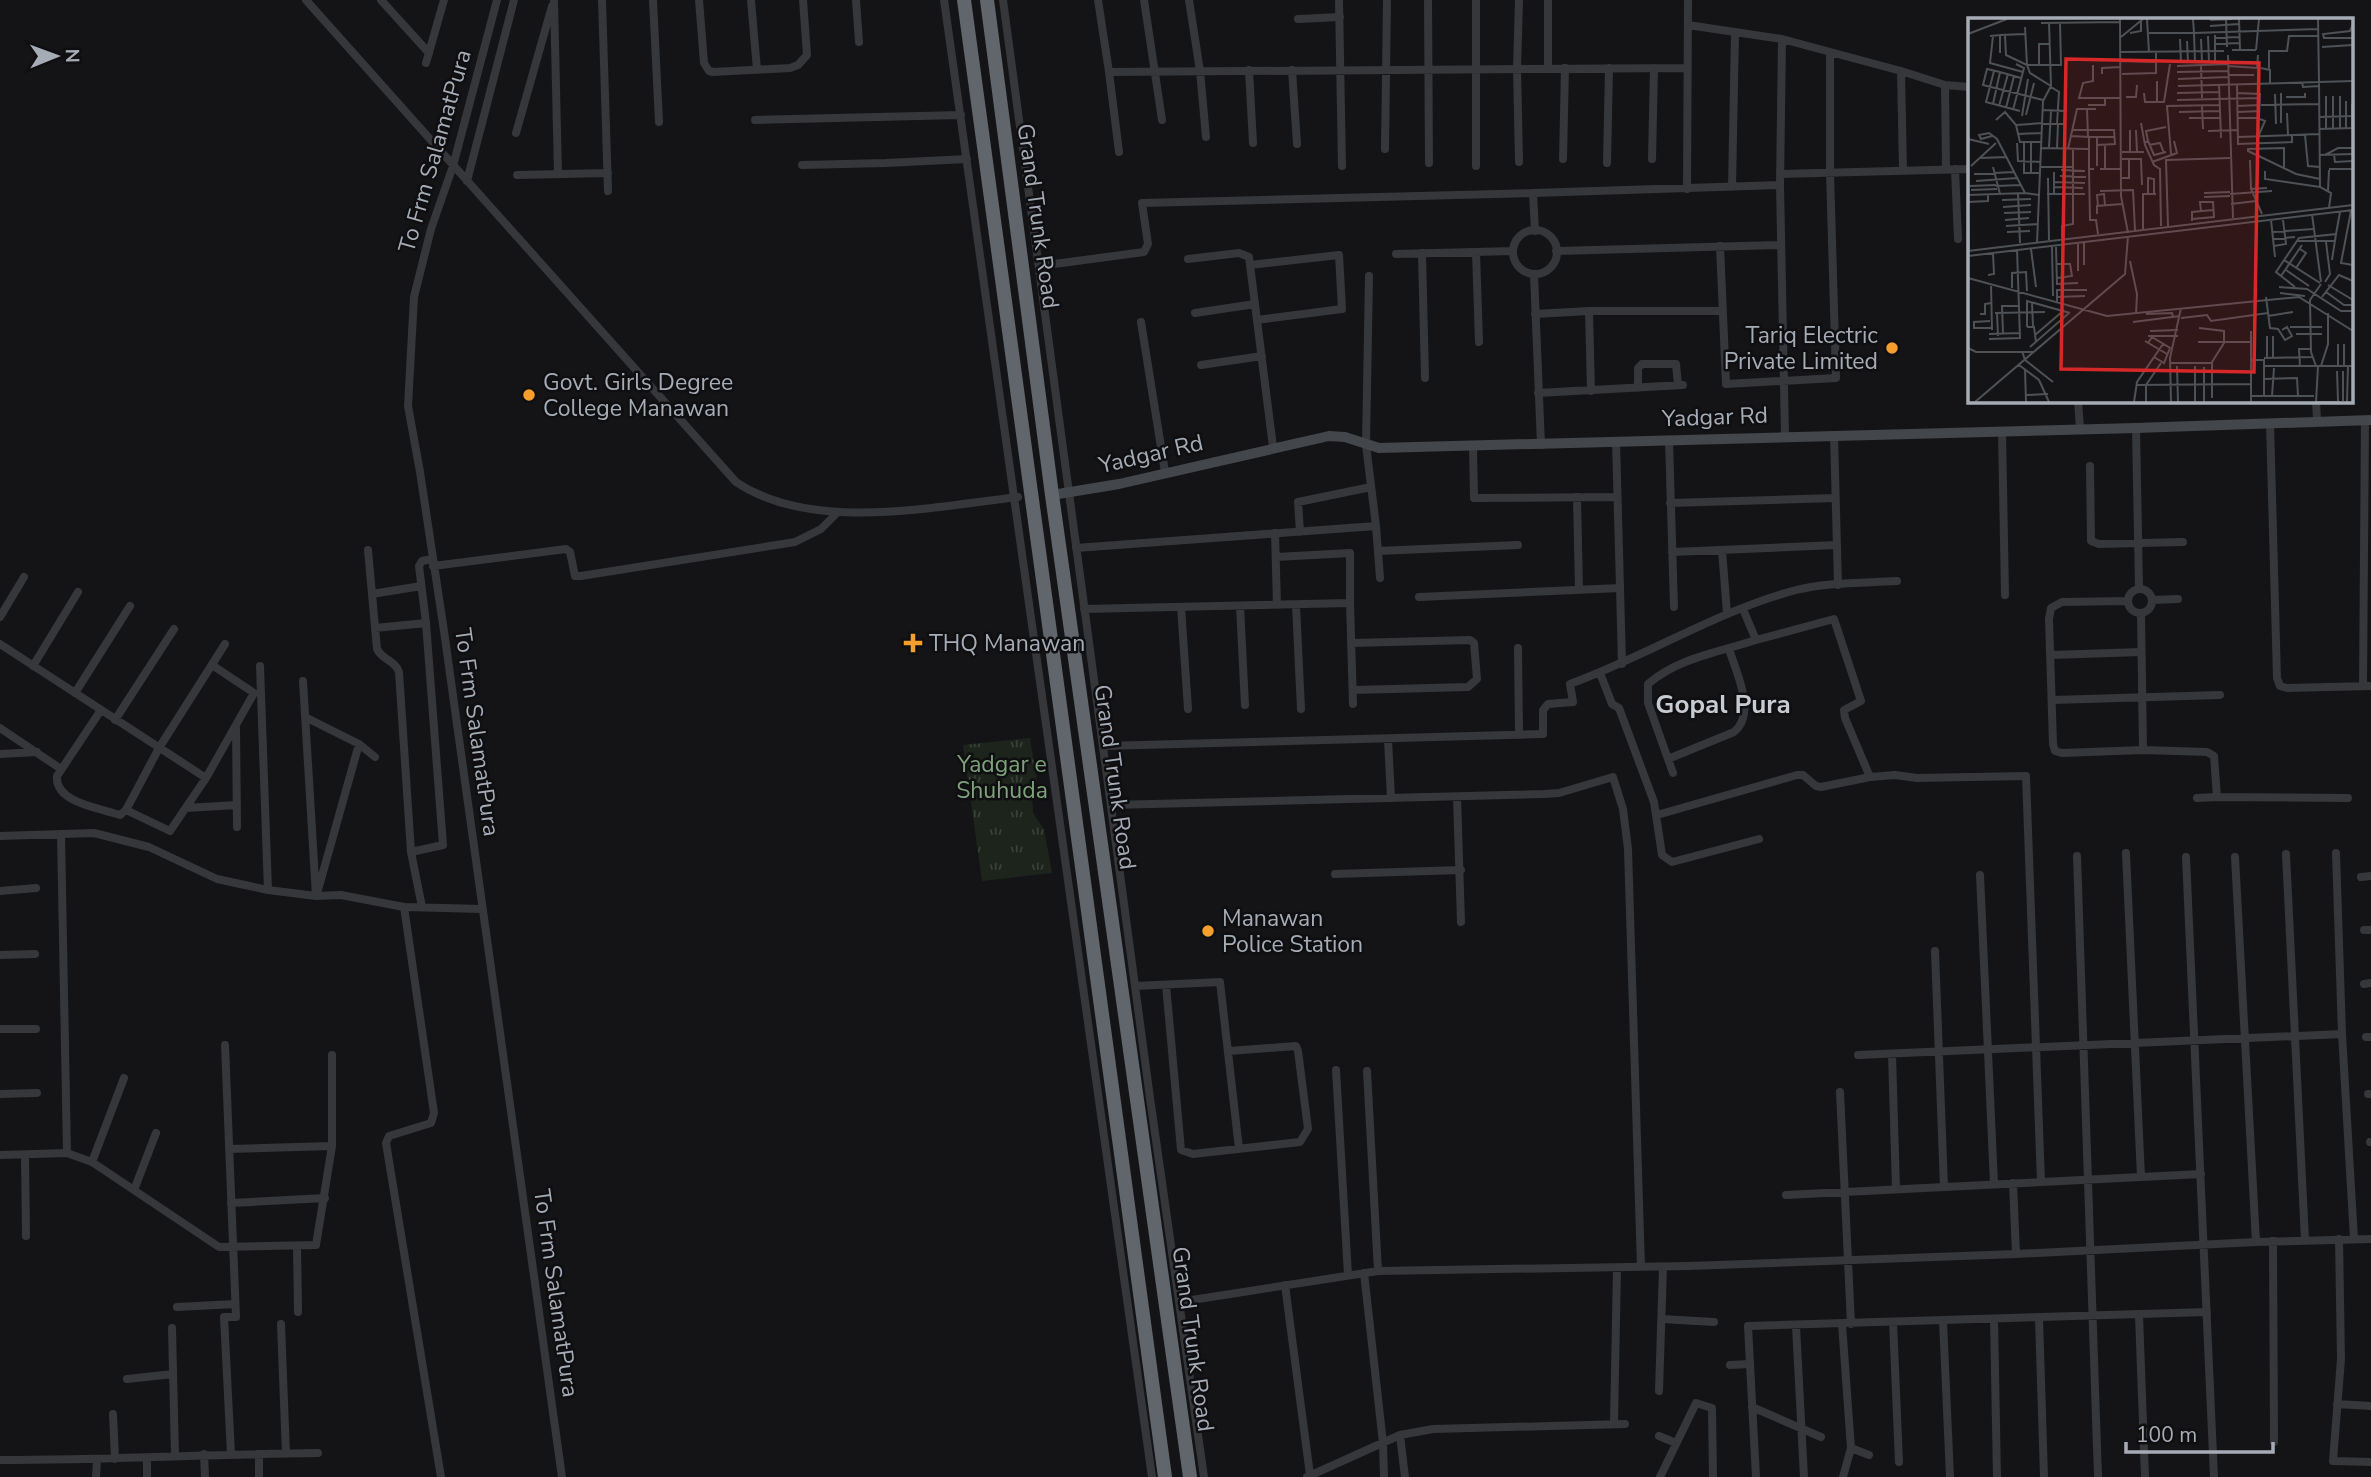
<svg xmlns="http://www.w3.org/2000/svg" width="2371" height="1477" font-family="'Nunito Sans',sans-serif">
	<style>
		.grass { fill: url(#grass-tufts) }
		.lines { fill: none; stroke-linecap: round; stroke-linejoin: round }
		.street { stroke: #35373b; stroke-width: 8 }
		.secondary { stroke: #43464b; stroke-width: 10 }
		.highway { stroke: #61656c; stroke-width: 14 }
		.poi-dot { fill: #f49e2e; stroke: #0f0f11; stroke-width: 2.5 }
		.labels { text-anchor: middle; dominant-baseline: central; stroke-width: 5; stroke-linejoin: round; paint-order: stroke }
		.street-label { font-size: 23px; fill: #a6acb6; stroke: #0f0f11 }
		.poi-label { font-size: 23px; fill: #a6acb6; stroke: #0f0f11; text-anchor: start }
		.park-label { font-size: 23px; fill: #7ea27c; stroke: #0f0f11 }
		.quarter-label { font-size: 26px; font-weight: bold; fill: #c7cbd2; stroke: #0f0f11 }
		.inset-road { fill: none; stroke: #4e5156; stroke-width: 2 }
		.view { fill: #d62828; fill-opacity: 0.15; stroke: #d62828; stroke-width: 3.5 }
		.inset-edge { fill: none; stroke: #a6acb6; stroke-width: 3.5 }
	</style>
	<defs>
		<pattern id="grass-tufts" width="24" height="20" patternUnits="userSpaceOnUse" patternTransform="scale(1.75)"><rect width="24" height="20" fill="#1c241c"/><path d="M3 7l-1-3M5 7V3M7 7l1-3M15 17l-1-3M17 17v-4M19 17l1-3" fill="none" stroke="#3a413b"/></pattern>
	</defs>
	<rect width="100%" height="100%" fill="#141416"/>
	<path class="grass" d="M1030,738L1037,781L1032,796L1033,813L1044,829L1052,873L982,881L963,745Z"/>
	<g class="lines">
		<path class="street" d="M306,0L736,482C812,533 932,507 1018,497
			M381,0L429,53
			M497,0L453,166L431,229L414,297L408,406L420,472L444,631L562,1477
			M554,0L558,174
			M602,0L608,191
			M653,0L659,122
			M699,0L704,63L709,71L713,72L790,68L798,65L807,55L803,0
			M751,0L757,70
			M856,0L859,42
			M944,0C1017,492 1079,985 1152,1477
			M1003,0L1150,1098L1204,1477
			M1098,0L1109,72L1686,68
			M1144,0L1162,120
			M1189,0L1200,71L1206,137
			M1339,0L1342,166
			M1428,0L1429,163
			M1476,0V166
			M1519,0L1517,68L1519,162
			M1548,0V68
			M1298,19L1340,17
			M1688,25L1782,39L1901,71L1945,85L1970,87
			M426,63L444,0
			M1249,70L1253,143
			M1292,70L1297,144
			M1901,71L1903,170
			M1109,72L1119,152
			M1945,85L1946,169
			M755,120L961,115
			M516,133L552,6
			M1385,149L1387,0
			M1563,159L1565,68
			M1652,159L1654,68
			M1607,163L1609,68
			M802,165L886,163L967,159
			M1955,169L1958,239
			M1780,174L1970,169
			M517,175L608,173
			M467,181L514,0
			M1780,185L1785,436
			M1732,187L1735,33
			M1687,189L1688,0
			M1533,193L1780,185L1782,39
			M1513 252a22 22 0 1 1 44 0a22 22 0 1 1-44 0Z
			M1720,246L1726,384L1836,378L1830,172V52
			M1556,251L1780,245
			M1476,252L1479,342
			M1422,253L1425,378
			M1396,254L1513,251
			M1188,259L1239,253L1249,257L1273,447
			M1250,265L1339,255L1342,309L1257,320
			M1039,266L1144,252L1148,244L1142,203L1533,193L1535,231
			M1534,274L1541,445
			M1589,311L1591,391
			M1195,313L1255,304
			M1535,314L1589,311H1722
			M1141,322L1165,472
			M1201,365L1262,356
			M1638,388V368L1642,364H1676L1678,385
			M1538,393L1683,385
			M2078,401L2080,428
			M2316,401L2317,420
			M2270,423L2277,678L2280,686L2287,688L2371,686
			M2136,428L2139,588
			M2002,431L2005,595
			M1834,435L1838,585
			M1669,440L1674,607
			M1473,447L1474,498L1617,497
			M2090,466L2091,541L2099,544L2183,542
			M1577,497L1579,589
			M1670,503L1835,498
			M1376,526L1380,578
			M1300,532L1298,502L1371,487
			M1275,533L1277,605
			M1076,548L1376,526L1366,445L1369,276
			M368,550L377,649C382,660 395,660 399,672L411,852L422,907
			M1722,550L1727,613
			M1378,551L1518,545
			M1672,552L1836,545
			M1276,557L1350,553V603
			M433,566L566,549L570,552L575,576H581L795,542L821,529L838,512
			M1620,588L1622,664
			M2128 601a12 12 0 1 1 24 0a12 12 0 1 1-24 0Z
			M372,594L421,586
			M1419,597L1620,588L1616,441
			M2152,600L2178,599
			M2127,601L2062,602L2051,608L2049,619L2053,744L2055,751L2062,753L2143,750L2207,752L2214,756L2217,797L2348,798
			M1296,605L1301,709
			M1240,606L1245,705
			M1181,607L1188,709
			M1084,609L1350,603L1353,704
			M1743,609L1756,640L1834,619L1861,701L1844,710L1845,718L1870,777
			M2141,613L2143,750
			M0,617L24,577
			M375,628L426,623
			M1352,643L1470,640L1474,643L1477,679L1468,687L1353,690
			M0,644L206,778
			M1518,648L1519,735
			M2051,655L2141,652
			M33,666L78,592
			M260,666L268,890
			M1600,673L1612,704L1619,708L1654,802L1662,855L1672,862L1759,839
			M303,681L316,896
			M2363,686L2365,420
			M75,693L130,606
			M2052,700L2220,695
			M101,710L57,776C55,801 94,807 113,813L120,815L126,810L170,831L206,778L254,693L212,665
			M307,718L359,744L375,757
			M115,720L174,629
			M0,728L61,769
			M236,728L237,827
			M1388,740L1391,798
			M1104,746L1543,734V710L1548,704L1573,702L1570,684C1647,656 1717,611 1796,590C1828,582 1864,583 1897,581
			M0,754L37,752
			M1668,759L1734,732C1757,713 1736,672 1729,649
			M1673,773L1648,703V684C1678,658 1719,652 1756,640
			M1457,797L1461,922
			M2197,798L2217,797
			M1111,805L1544,794L1559,793L1613,777L1623,809L1628,849L1641,1267
			M186,808L237,805
			M126,810L159,748L225,644
			M1657,815L1797,775H1803L1816,786L1821,787L1870,777L1895,775L1917,778L2026,776L2041,1182
			M61,834L67,1153
			M0,836L94,833L149,847L217,879L268,890L316,896L341,895L404,907L482,909
			M411,852L443,845L426,623L419,566L422,561L432,559
			M2126,853L2141,1177
			M2336,853L2342,1034L2354,1239
			M2286,854L2305,1240
			M2077,856L2098,1477
			M2186,857L2214,1477
			M2235,857L2256,1242
			M1335,874L1461,870
			M1980,875L1994,1184
			M2361,877L2371,876
			M318,890L359,744
			M0,891L36,888
			M404,907L434,1113L431,1123L389,1136L386,1143L441,1477
			M2364,930H2371
			M1935,951L1944,1187
			M0,955L35,954
			M2364,984L2371,983
			M1166,985L1181,1150L1193,1154L1300,1142L1308,1129L1298,1051L1296,1046L1229,1051
			M1135,986L1220,982L1239,1149
			M0,1029H36
			M2366,1037H2371
			M225,1045L236,1317H224L231,1454
			M1892,1054L1896,1189
			M1858,1055L2342,1034
			M1336,1070L1348,1275
			M1367,1071L1378,1271
			M1840,1092L1851,1324
			M0,1094L37,1093
			M2368,1094H2371
			M2370,1142H2371
			M229,1149L332,1146
			M0,1155L67,1153L92,1162L219,1247L316,1245L332,1146V1055
			M25,1155L26,1236
			M92,1162L124,1078
			M2013,1183L2016,1254
			M134,1190L156,1133
			M1786,1195L2201,1174
			M231,1203L325,1198
			M2339,1239L2341,1359L2333,1461L2371,1462
			M2273,1241L2274,1442
			M297,1246L298,1312
			M1364,1273L1383,1443L1384,1477
			M1285,1285L1310,1475
			M1179,1302L1378,1271L1689,1266L2016,1254L2256,1242L2371,1239
			M177,1307L235,1304
			M2139,1315L2145,1477
			M2039,1318L2044,1477
			M1662,1319L1714,1322
			M1994,1319L1997,1477
			M1943,1321L1950,1477
			M1893,1322L1899,1462
			M281,1324L286,1454
			M1842,1324L1851,1448L1869,1455
			M1796,1326L1804,1477
			M172,1328L175,1455
			M1730,1365L1750,1364
			M127,1379L173,1374
			M1659,1391L1663,1267
			M2337,1404L2371,1406
			M1752,1407L1821,1437
			M113,1414L115,1459
			M1614,1424L1617,1268
			M1400,1435L1433,1429L1625,1424
			M1659,1436L1676,1443
			M204,1454L205,1477
			M259,1454V1477
			M147,1458V1477
			M0,1460C106,1460 212,1454 318,1453
			M96,1477L97,1460
			M1307,1477L1400,1435L1405,1477
			M1660,1477L1696,1403L1712,1408L1713,1477
			M1756,1477L1748,1326L2207,1312
			M1843,1477L1851,1448"/>
		<path class="secondary" d="M1052,495L1119,484L1329,436L1345,437L1379,448L2136,428L2371,420"/>
		<path class="highway" d="M964,0L1165,1477
			M987,0L1052,495L1190,1477"/>
	</g>
	<g class="poi-dot">
		<circle cx="1892" cy="348" r="7"/>
		<circle cx="529" cy="395" r="7"/>
		<path d="M909.5 632.5h7v7h7v7h-7v7h-7v-7h-7v-7h7z"/>
		<circle cx="1208" cy="931" r="7"/>
	</g>
	<g class="labels">
		<g class="street-label">
			<text transform="translate(435 151) rotate(-74)">To Frm SalamatPura</text>
			<text transform="translate(1038 216) rotate(82)">Grand Trunk Road</text>
			<text transform="translate(1715 417) rotate(-2)">Yadgar Rd</text>
			<text transform="translate(1151 454) rotate(-13)">Yadgar Rd</text>
			<text transform="translate(477 732) rotate(82)">To Frm SalamatPura</text>
			<text transform="translate(1115 777) rotate(82)">Grand Trunk Road</text>
			<text transform="translate(556 1293) rotate(82)">To Frm SalamatPura</text>
			<text transform="translate(1193 1339) rotate(82)">Grand Trunk Road</text>
		</g>
		<g class="poi-label">
			<text x="1878" y="335" text-anchor="end">Tariq Electric<tspan x="1878" dy="26">Private Limited</tspan></text>
			<text x="543" y="382">Govt. Girls Degree<tspan x="543" dy="26">College Manawan</tspan></text>
			<text x="929" y="643">THQ Manawan</text>
			<text x="1222" y="918">Manawan<tspan x="1222" dy="26">Police Station</tspan></text>
		</g>
		<g class="park-label">
			<text x="1002" y="764">Yadgar e<tspan x="1002" dy="26">Shuhuda</tspan></text>
		</g>
		<g class="quarter-label">
			<text x="1723" y="704">Gopal Pura</text>
		</g>
	</g>
	<g transform="translate(1968 18)">
		<rect width="385" height="385" fill="#141416"/>
		<path class="inset-road" d="M152,1L153,178L160,215M179,1L181,34M258,1L259,29M271,1L272,32M242,2L264,1M73,5L152,4M81,5L83,68M385,6L382,13L355,16L356,20H385M242,8L271,6M57,9L59,47M162,15L173,13V3M181,15H226L225,1M0,16L39,1M32,17L57,16M247,17V44M22,18L32,17V35M25,18L22,45L55,54M37,18L38,37L59,47L62,55L83,68M240,18L241,44M153,19L175,1M246,20L271,19M212,21L213,45M233,21L234,44M219,23L220,44M247,26L272,25M354,29L385,27M264,32H288M288,32L291,1M153,34L256,33M260,37L265,200M153,43L188,44M227,44L226,15L350,11M59,47H93L92,5M71,47V26H81M125,47V63L115,65L111,80H153M233,47L234,80M209,48L260,46M260,48L289,50L290,37M293,50L302,52V65M301,51V33H319L321,18H350M26,53L18,84L52,93M32,54L19,51L15,67L75,82M209,54L260,53M134,56V50L153,49M154,56L188,55V35M260,57H286M210,61L260,59M189,63V85M334,64L335,69L351,68M251,66L253,120M269,66L270,126L324,124V117M210,68L351,64L350,1M176,75L177,84H196L202,46M209,75L251,74M269,75L292,76L291,100H270M313,75V105M307,76L308,106M358,78V111M365,78V110M372,78V110M158,79H168L169,67M318,79H337V75M209,82L292,80M25,86L32,54L53,60M384,86V110M120,87H137V81M293,87L351,86M31,88L40,56M234,88L235,111M269,88L292,87M38,90L46,58M119,91L120,119M45,92L56,50L48,46M75,92L97,93L96,106H89M211,94L252,93M270,94L292,93M319,95L320,117M58,97L66,65M54,98L60,61M351,99L385,98M221,100H252M28,102L37,94L48,107L52,124H74M173,105L177,127L186,147L192,151L193,208M74,106H89L91,74L83,69M48,107L75,105M378,110V83M351,111L385,110M104,112H146L147,126L129,127M162,112V134M168,112L169,134M240,113L269,112M50,116L74,115M337,117L340,148L352,149M24,118L13,121L11,117L21,115L29,121L57,175L71,177M103,118L121,119V151M121,119H147M129,119V148M270,119L351,116M290,119L297,103L292,101M0,121L21,126M180,123L186,137L198,134M56,124V155H72M49,125L50,143L73,144M176,125L180,123L178,113L198,109M137,127V151M181,127L192,125L196,135M81,129L83,93M73,130L120,131M89,130L90,106M100,131L109,91H128M154,134H176M203,136L199,88L252,87M352,137L385,136M357,137L370,130H385M366,137L367,144L385,143M13,140L39,139M154,141H173L174,167M282,142L283,171M184,144L209,135L206,123M3,148L28,125M25,149L32,176M72,149H105M316,150V130L280,131V133L297,141L328,156L352,161M126,151H121L122,202H128L130,216M132,151H154M361,151H385M93,152L117,153M297,153V161L352,169M63,155V124M6,156L46,154M92,158L118,159M80,160L81,222M154,160H161V141M8,163L49,160M86,164L117,165M2,168L28,167M28,168L53,167M86,169L115,170M3,172L29,171M132,173L165,172L167,212M360,173L361,152M50,175L52,225M236,175L262,174M79,176H117M86,176V154M180,176V160L186,161V175M262,176L304,173M0,177L57,175M236,179L262,178M34,182L63,181M0,184L20,183V177M263,186L288,183M130,188L129,177L136,176L137,187M35,189L63,187M361,190L363,175L352,169L351,64L385,63M383,193L373,245L385,247M36,195L63,194M129,196V188L154,186M294,196L283,171L299,170M344,196L353,264M0,199L1,231M224,201L246,199L245,184H232L233,193M37,202L61,200M303,202L307,239M224,203V194L245,192M38,208L70,206M200,208L198,142L262,140M175,211V176H188M39,214L62,213M305,214L345,211M94,220V208L105,206V131M306,221L327,219M329,223H367M69,225L75,83L83,68M116,225V247M110,226V253M306,228L318,226L315,202M84,229L85,278M88,229L89,266L110,265M63,231L68,269M0,233L385,187M0,238L385,192M316,242L352,265M364,242L368,216M162,243L169,276L168,296M88,246H102L104,258L89,260M328,250L338,235L332,231M318,252L341,268M20,257L26,256L25,235M313,258L334,227M0,260L139,298L331,279L385,313M357,264L362,256L358,224M23,266L24,312M360,267L385,282M311,269L339,271L373,293H385M327,269L308,254L331,220L368,216L372,194M44,270V255L58,254L59,273M358,274L376,287H385M312,275L337,278M89,279L117,278M298,279L302,310L310,311L317,322L324,318L319,309L314,312M354,279L371,257L385,263M64,284L65,309M89,284V272H119M27,295L77,294M29,295L30,318M12,296H17V286L23,285M178,296L204,295L205,299M300,298L325,294M213,300L239,297L243,303L300,295M22,303L6,304V310H23M165,304L212,298M59,309V283L102,295M59,309H66L68,324M322,309H354M231,310L256,313V325L244,344V380M182,313L210,312M35,315L34,288H51M21,316L52,315M328,316H354M67,317L95,293M180,318H210M299,318V340M305,318V340M21,321L52,320L49,231M177,323L199,336M230,324H283M180,325L184,319L202,330L196,345L186,339M370,326V348M62,329L101,295M0,330L8,334H66M54,333L57,342L85,364M296,340L344,339M284,342H296V378M202,345H243M51,347L71,362L81,384M209,348L210,384M227,348V384M296,348H385M332,348L331,331H343M348,348L343,334L342,282L353,266M353,348L360,326V295M376,348V326M236,349V384M57,351L58,384M369,353L370,383M375,353V383M296,361L329,360L330,378M168,367L283,366M58,377L80,376M283,378H346M304,378L306,350M7,384L157,256L160,218M166,384L169,364L195,326M178,384V367L193,345M203,384L202,340L213,290M283,384V313M348,384L350,348M348,384H372M379,384L380,348"/>
		<path class="view" d="M98,41L291,45L286,354L93,351Z"/>
		<rect width="385" height="385" class="inset-edge"/>
	</g>
	<g transform="translate(56 56) rotate(89)" stroke="#0f0f11" stroke-width="5" paint-order="stroke">
	<path d="M0-5L12 26L0 18L-12 26Z" fill="#a6acb6"/>
	<text y="-10" font-size="19" font-weight="bold" text-anchor="middle" fill="#a6acb6">N</text>
	</g>
	<path d="M2126 1442v10h147v-10" fill="none" stroke="#a6acb6" stroke-width="3.5"/>
	<text x="2136" y="1442" font-size="21" fill="#a6acb6" stroke="#0f0f11" stroke-width="5" paint-order="stroke">100 m</text>
</svg>
